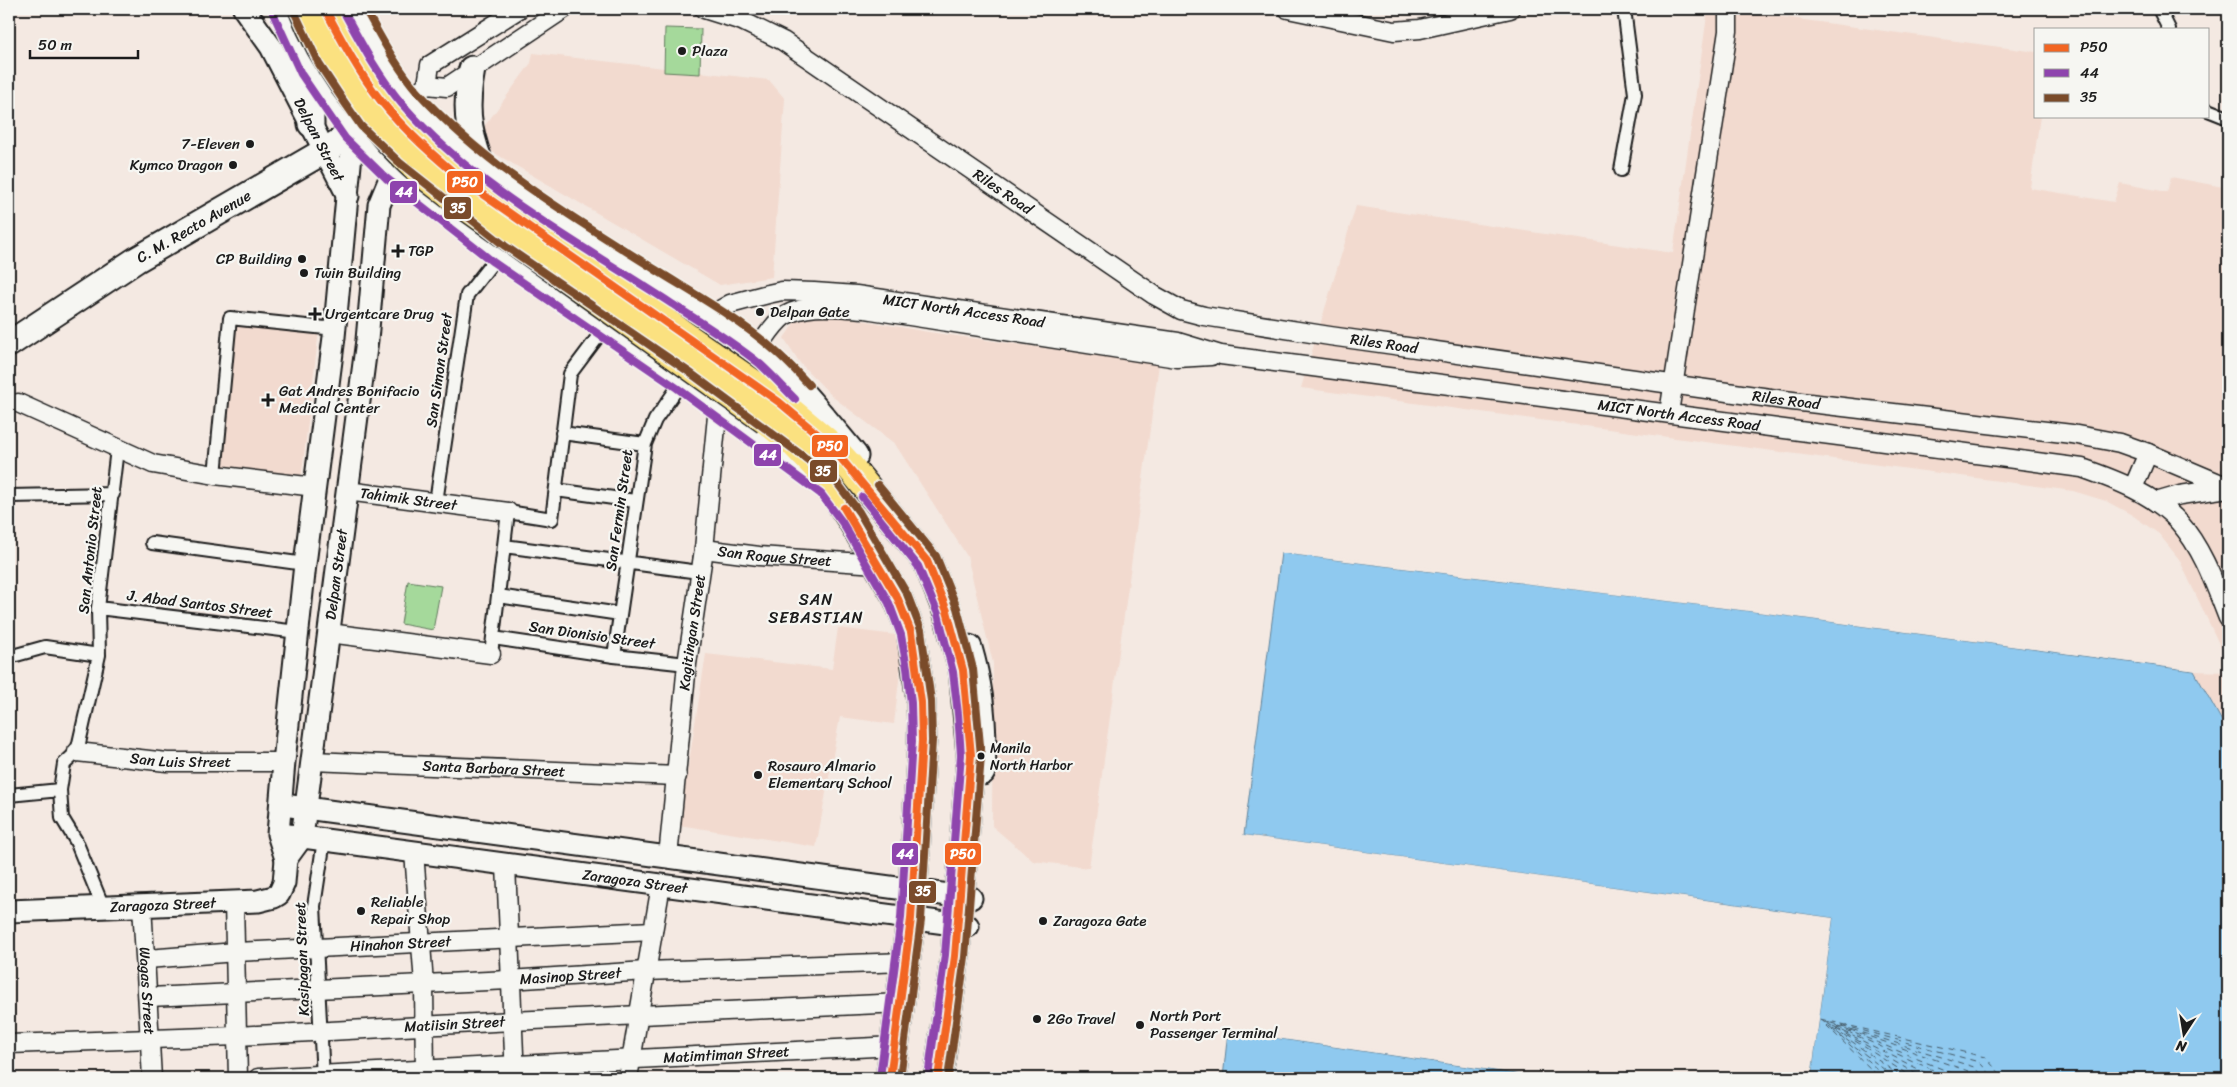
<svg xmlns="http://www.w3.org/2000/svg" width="2237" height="1087" font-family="Sriracha,sans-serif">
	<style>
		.built { fill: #f2dacf }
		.green { fill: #a5d99b; stroke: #607a5c }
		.water { fill: #8fc9ef; stroke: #61849b }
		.pier { fill: #f4e9e2 }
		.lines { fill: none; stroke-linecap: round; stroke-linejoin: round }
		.ferry { stroke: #445966; stroke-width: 1; stroke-dasharray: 6 5; stroke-linecap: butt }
		.pedestrian-casing { stroke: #1c1c1c; stroke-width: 16 }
		.minor-casing { stroke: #1c1c1c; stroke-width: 21 }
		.tertiary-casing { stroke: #1c1c1c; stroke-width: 25 }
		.secondary-casing { stroke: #1c1c1c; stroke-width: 29 }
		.trunk-casing { stroke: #1c1c1c; stroke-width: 31 }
		.pedestrian { stroke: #f6f6f2; stroke-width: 12 }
		.minor { stroke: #f6f6f2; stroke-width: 18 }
		.tertiary { stroke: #f6f6f2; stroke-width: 21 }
		.secondary { stroke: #f6f6f2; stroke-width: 25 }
		.trunk { stroke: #fbe180; stroke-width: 28 }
		.trunk-bridge-casing { stroke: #1c1c1c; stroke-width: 31; stroke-linecap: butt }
		.trunk-bridge { stroke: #fbe180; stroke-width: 28 }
		.bus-1-casing { stroke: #f6f6f2; stroke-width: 11 }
		.bus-2-casing { stroke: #f6f6f2; stroke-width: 11 }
		.bus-3-casing { stroke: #f6f6f2; stroke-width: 11 }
		.bus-1 { stroke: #f26522; stroke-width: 8 }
		.bus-2 { stroke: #8e44ad; stroke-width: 8 }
		.bus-3 { stroke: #7a4b2a; stroke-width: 8 }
		.poi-dot { fill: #1c1c1c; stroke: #f6f6f2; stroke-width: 2 }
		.labels { text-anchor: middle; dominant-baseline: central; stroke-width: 4.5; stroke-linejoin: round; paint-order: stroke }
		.bus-label { font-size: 14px; fill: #1c1c1c; stroke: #f6f6f2; text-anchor: start }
		.poi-label { font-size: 15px; fill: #1c1c1c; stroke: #f6f6f2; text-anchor: start }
		.street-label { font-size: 15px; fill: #1c1c1c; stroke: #f6f6f2 }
		.neighbourhood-label { font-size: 16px; letter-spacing: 1px; fill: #1c1c1c; stroke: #f6f6f2 }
		.line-badge { stroke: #f6f6f2; stroke-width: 2 }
		.badge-label { font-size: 14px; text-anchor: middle; font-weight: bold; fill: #fff }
	</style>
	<rect width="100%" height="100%" fill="#f4e9e2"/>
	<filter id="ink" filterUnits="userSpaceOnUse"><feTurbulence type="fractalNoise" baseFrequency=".02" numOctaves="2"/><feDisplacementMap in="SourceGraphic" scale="10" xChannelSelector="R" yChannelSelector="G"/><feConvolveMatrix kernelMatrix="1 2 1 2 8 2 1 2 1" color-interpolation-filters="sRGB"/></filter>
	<g filter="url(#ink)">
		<path class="built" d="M1708,9H1724L2036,52V116H2040L2030,188L2114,202L2120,183L2167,192L2171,177L2228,188V663L2179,559L2159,534L2132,515L2106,501L2073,491L1301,388L1356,206L1673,253Z
			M533,53L769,80L785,99L772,277L720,285L491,151L484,127L531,63Z
			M833,315L928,332L1159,364L1089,868L1033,861L992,826L993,663L967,556L895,444L833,397L800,363L784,338L797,319Z
			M232,321L319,330L301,480L219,470Z
			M838,628L904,636L894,724L840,717L816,847L679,825L706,654L832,669Z
			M2194,671L2228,672V732Z"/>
		<path class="green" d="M665,28L701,29L700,74L664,72Z
			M408,581L441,586L433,630L401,624Z"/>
		<path class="water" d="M1281,553L1773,614L2194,671L2228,732V1078H1811L1833,918L1244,835Z
			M1228,1031L1543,1078H1223Z"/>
		<path class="pier" d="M1281,550L1773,611L2194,669L2197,671L1773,614L1281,553Z
			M1244,835L1833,918L1811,1078H1808L1830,920L1244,837Z
			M1228,1028L1543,1076L1546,1078L1228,1031Z"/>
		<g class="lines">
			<path class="ferry" d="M1820,1019L1985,1057L2004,1078
				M1820,1019L1895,1078
				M1823,1021L1936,1078
				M1825,1021L1964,1078
				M1827,1023L1913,1078
				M1831,1023L1974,1067L1984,1078
				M1826,1025L1880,1078
				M1842,1025L1979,1062L1994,1078
				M1839,1026L1968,1071L1974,1078
				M1837,1027L1951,1078
				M1833,1028L1903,1078
				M1836,1028L1923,1078
				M1832,1029L1887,1078"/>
			<defs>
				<path id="pedestrian" d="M2159,9L2169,29
					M2208,110L2228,118
					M1621,170L1635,94L1624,9
					M562,433L645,444
					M215,475L230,318L335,329
					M556,490L635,501
					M9,496L113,494
					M436,502L467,295L499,254
					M152,543L305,564
					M504,546L699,572
					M498,596L620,614
					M98,608L298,632
					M493,638L614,656L687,664
					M491,654L508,512L552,519L570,374L606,326
					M614,656L645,444L655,420L683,380
					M9,657L45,647L99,655
					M9,795L60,790
					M103,907L76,841L62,818L60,790L64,764L77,752L99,655L98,608L117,449
					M323,1078L314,906L324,840"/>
				<g id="minor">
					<path id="s1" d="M704,9L742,21L783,41L1154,295L1181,310L1204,316L1330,336L1784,400L2072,434L2120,443L2148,453L2228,487"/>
					<path d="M1288,9L1394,31L1420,29L1510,9"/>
					<path d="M427,85L430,65L519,9"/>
					<path d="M409,97L427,85L447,87L564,9"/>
					<path id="s2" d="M709,316L730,304L768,294L782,291L814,292L856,295L1178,342L1221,355L2082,468C2116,480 2154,494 2179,522C2203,549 2215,585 2228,618"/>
					<path d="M757,349C765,339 773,324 784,316C808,302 839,308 865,309L1177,358L1211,356"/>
					<path d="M18,403L153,464L215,475L315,487"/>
					<path d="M1669,413L1728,31V9"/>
					<path d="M2133,488L2148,453"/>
					<path id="s3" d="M347,491L508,512"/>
					<path d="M2156,502L2180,495L2228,488"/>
					<path id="s4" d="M704,549L759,556L877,564"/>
					<path d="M329,633L491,654"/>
					<path id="s5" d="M77,752L167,762H284"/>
					<path id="s6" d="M312,761L677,776"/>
					<path d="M414,852L424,984L425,1078"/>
					<path id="s7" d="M668,857L687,664L704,549L718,406"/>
					<path d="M506,865L515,1078"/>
					<path d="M234,902L238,1078"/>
					<path id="s8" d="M142,905L152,1078"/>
					<path id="s9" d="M147,959L236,952L653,931"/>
					<path id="s10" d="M149,997L509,980L646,971L906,962"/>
					<path id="s11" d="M9,1044L237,1036L512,1021L901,1003"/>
					<path id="s12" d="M258,1078L895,1046"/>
					<path d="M628,1078L661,885"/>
				</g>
				<g id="tertiary">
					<path id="s13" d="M244,9L271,47L348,196"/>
					<path d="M291,806L971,898"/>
					<path id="s14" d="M288,835L968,926"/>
					<path id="s15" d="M286,859L302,837L367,340L379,205L393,171"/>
					<path id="s16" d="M9,911L258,901L274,897L279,894L284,883L286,859L278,834L284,762L305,564L334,337L353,132"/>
				</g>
				<g id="secondary">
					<path d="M282,9L310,69L337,109L353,132L393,171L499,254L683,380L817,479"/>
					<path d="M354,9C371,40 387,71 410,98C477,173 564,224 648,277C685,300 725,322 758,350C795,381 824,419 855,456"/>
					<path d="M310,69L311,124"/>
					<path d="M472,69C465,106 467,127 480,162"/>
					<path id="s17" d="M9,344L136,260L326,150L366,124"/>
					<path d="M969,648C981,689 985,729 982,772"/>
				</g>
				<path id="trunk" d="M779,402L828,443L850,467L927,561L947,611L963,670L971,755L955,956L938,1078
					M766,420L794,443L815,465L850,517L898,599L911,632L921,702L922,741L911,919L890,1078"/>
			</defs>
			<use href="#pedestrian" class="pedestrian-casing"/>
			<use href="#minor" class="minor-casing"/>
			<use href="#tertiary" class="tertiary-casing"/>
			<use href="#secondary" class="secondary-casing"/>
			<use href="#trunk" class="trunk-casing"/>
			<use href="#pedestrian" class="pedestrian"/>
			<use href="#minor" class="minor"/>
			<use href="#tertiary" class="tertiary"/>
			<use href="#secondary" class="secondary"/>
			<use href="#trunk" class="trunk"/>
			<defs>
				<path id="trunk-bridge" d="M303,9C325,65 365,117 407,159C421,173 437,184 452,196L766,420
					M325,9C342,41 359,73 381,101C406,132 435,157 465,182L779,402"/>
			</defs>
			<use href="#trunk-bridge" class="trunk-bridge-casing"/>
			<use href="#trunk-bridge" class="trunk-bridge"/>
			<defs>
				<path id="bus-1" d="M325,9C342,41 359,73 381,101C406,132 435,157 465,182L779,402L828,443L927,561L947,611L963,670L971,755L955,956L938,1078
					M844,508L898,599L911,632L921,702L922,741L911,919L890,1078"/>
				<path id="bus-2" d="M273,13L301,74L329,115L345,138L386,178L493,262L677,388L821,494L842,522L889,603L901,635L907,668L911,703L912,741L901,918L880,1077
					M345,14C362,45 379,77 402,104C476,189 579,243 672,304C702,323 733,342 760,364C772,375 783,387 795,399
					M862,497L918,566L938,614L953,672L958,714L961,755L945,955L928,1077"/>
				<path id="bus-3" d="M293,9L319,64L345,103L361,126L400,163L505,246L689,372L835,480L859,512L907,594L921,630L931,701L932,741L921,920L900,1078
					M365,9C381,37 396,67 418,92C485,166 572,217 656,270C696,295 739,319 774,350C787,361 798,373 809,385
					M878,485L936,556L957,608L973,669L981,756L965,957L948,1078"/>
			</defs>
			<use href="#bus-1" class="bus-1-casing"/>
			<use href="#bus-2" class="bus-2-casing"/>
			<use href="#bus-3" class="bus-3-casing"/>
			<use href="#bus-1" class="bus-1"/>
			<use href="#bus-2" class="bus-2"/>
			<use href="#bus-3" class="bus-3"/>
		</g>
	</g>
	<g class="poi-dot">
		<circle cx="682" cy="51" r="5"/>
		<circle cx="250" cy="144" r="5"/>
		<circle cx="233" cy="165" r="5"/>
		<path d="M395.5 243.5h5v5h5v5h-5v5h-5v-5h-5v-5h5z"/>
		<circle cx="302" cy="259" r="5"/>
		<circle cx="304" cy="273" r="5"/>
		<circle cx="760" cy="312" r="5"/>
		<path d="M312.5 306.5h5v5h5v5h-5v5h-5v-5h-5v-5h5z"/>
		<path d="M265.5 392.5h5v5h5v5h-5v5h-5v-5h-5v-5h5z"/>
		<circle cx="981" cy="756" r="4.5"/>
		<circle cx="758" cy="775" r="5"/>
		<circle cx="361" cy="911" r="5"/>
		<circle cx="1043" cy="921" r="5"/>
		<circle cx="1037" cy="1019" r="5"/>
		<circle cx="1140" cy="1025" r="5"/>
	</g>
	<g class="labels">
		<g class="bus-label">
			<text x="990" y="748">Manila<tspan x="990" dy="17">North Harbor</tspan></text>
		</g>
		<g class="poi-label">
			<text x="692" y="51">Plaza</text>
			<text x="240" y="144" text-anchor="end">7-Eleven</text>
			<text x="223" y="165" text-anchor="end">Kymco Dragon</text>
			<text x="408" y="251">TGP</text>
			<text x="292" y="259" text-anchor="end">CP Building</text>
			<text x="314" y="273">Twin Building</text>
			<text x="770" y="312">Delpan Gate</text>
			<text x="325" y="314">Urgentcare Drug</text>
			<text x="279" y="391">Gat Andres Bonifacio<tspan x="279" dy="17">Medical Center</tspan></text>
			<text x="768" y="766">Rosauro Almario<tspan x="768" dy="17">Elementary School</tspan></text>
			<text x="371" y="902">Reliable<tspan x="371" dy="17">Repair Shop</tspan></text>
			<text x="1053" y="921">Zaragoza Gate</text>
			<text x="1150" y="1016">North Port<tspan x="1150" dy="17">Passenger Terminal</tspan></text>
			<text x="1047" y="1019">2Go Travel</text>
		</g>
		<g class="street-label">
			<text stroke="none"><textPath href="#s13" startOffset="151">Delpan Street</textPath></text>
			<text stroke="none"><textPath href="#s1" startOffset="352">Riles Road</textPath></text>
			<text stroke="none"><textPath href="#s17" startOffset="219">C. M. Recto Avenue</textPath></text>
			<text stroke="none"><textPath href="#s2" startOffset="261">MICT North Access Road</textPath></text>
			<text stroke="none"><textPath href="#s1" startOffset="772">Riles Road</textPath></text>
			<text transform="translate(439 370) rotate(-82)">San Simon Street</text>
			<text stroke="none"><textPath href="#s1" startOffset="1178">Riles Road</textPath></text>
			<text stroke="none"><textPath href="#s2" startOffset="984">MICT North Access Road</textPath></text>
			<text stroke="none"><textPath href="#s3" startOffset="62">Tahimik Street</textPath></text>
			<text transform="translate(619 510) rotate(-82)">San Fermin Street</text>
			<text transform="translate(90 550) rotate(-84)">San Antonio Street</text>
			<text stroke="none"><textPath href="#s4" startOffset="71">San Roque Street</textPath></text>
			<text stroke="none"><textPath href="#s15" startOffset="292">Delpan Street</textPath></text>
			<text transform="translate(200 604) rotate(7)">J. Abad Santos Street</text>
			<text stroke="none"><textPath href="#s7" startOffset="226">Kagitingan Street</textPath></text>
			<text transform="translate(592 635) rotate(8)">San Dionisio Street</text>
			<text stroke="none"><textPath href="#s5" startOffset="104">San Luis Street</textPath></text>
			<text stroke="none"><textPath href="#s6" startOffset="182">Santa Barbara Street</textPath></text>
			<text stroke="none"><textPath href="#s14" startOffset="350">Zaragoza Street</textPath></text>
			<text stroke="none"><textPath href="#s16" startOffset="154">Zaragoza Street</textPath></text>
			<text stroke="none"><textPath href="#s9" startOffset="254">Hinahon Street</textPath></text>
			<text transform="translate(302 959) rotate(-92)">Kasipagan Street</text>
			<text stroke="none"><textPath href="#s10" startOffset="422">Masinop Street</textPath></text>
			<text stroke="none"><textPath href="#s8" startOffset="86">Wagas Street</textPath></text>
			<text stroke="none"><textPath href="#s11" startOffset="446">Matiisin Street</textPath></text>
			<text stroke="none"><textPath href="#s12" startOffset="469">Matimtiman Street</textPath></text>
		</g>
		<g class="neighbourhood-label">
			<text x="816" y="599">SAN<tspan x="816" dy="18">SEBASTIAN</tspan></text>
		</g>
	</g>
	<g class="line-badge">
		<rect x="446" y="170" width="38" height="24" rx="5" fill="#f26522"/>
		<rect x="389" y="180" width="29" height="24" rx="5" fill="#8e44ad"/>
		<rect x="443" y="196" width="29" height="24" rx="5" fill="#7a4b2a"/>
		<rect x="811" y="434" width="38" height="24" rx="5" fill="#f26522"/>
		<rect x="753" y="443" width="29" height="24" rx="5" fill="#8e44ad"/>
		<rect x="809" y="459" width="29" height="24" rx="5" fill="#7a4b2a"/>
		<rect x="891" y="842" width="28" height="24" rx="5" fill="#8e44ad"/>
		<rect x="944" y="842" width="38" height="24" rx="5" fill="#f26522"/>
		<rect x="908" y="880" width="29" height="24" rx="5" fill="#7a4b2a"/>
	</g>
	<g class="badge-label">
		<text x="465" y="187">P50</text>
		<text x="404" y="197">44</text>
		<text x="458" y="213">35</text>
		<text x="830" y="451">P50</text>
		<text x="768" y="460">44</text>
		<text x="823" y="476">35</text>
		<text x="905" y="859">44</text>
		<text x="963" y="859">P50</text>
		<text x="923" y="896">35</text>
	</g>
	<rect width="2237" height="1087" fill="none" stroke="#f6f6f2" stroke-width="30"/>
	<rect x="15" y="15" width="2207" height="1057" fill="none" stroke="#1c1c1c" stroke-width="2" filter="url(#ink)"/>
	<rect x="2034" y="28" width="175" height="90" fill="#f6f6f2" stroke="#9f9f9c"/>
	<rect x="2044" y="44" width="25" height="8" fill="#f26522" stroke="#9f9f9c"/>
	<text x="2080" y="52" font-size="15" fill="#1c1c1c">P50</text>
	<rect x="2044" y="69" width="25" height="8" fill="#8e44ad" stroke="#9f9f9c"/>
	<text x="2080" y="78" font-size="15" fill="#1c1c1c">44</text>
	<rect x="2044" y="94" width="25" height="8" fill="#7a4b2a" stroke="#9f9f9c"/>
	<text x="2080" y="102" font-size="15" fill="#1c1c1c">35</text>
	<g transform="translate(2184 1034) rotate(192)" stroke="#f6f6f2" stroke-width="4" paint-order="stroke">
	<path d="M0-4L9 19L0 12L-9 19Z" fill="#1c1c1c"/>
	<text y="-8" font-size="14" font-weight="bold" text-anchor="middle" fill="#1c1c1c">N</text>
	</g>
	<path d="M30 50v8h108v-8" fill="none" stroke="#1c1c1c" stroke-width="2.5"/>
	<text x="38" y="50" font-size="15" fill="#1c1c1c" stroke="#f6f6f2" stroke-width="4" paint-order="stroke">50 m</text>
</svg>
